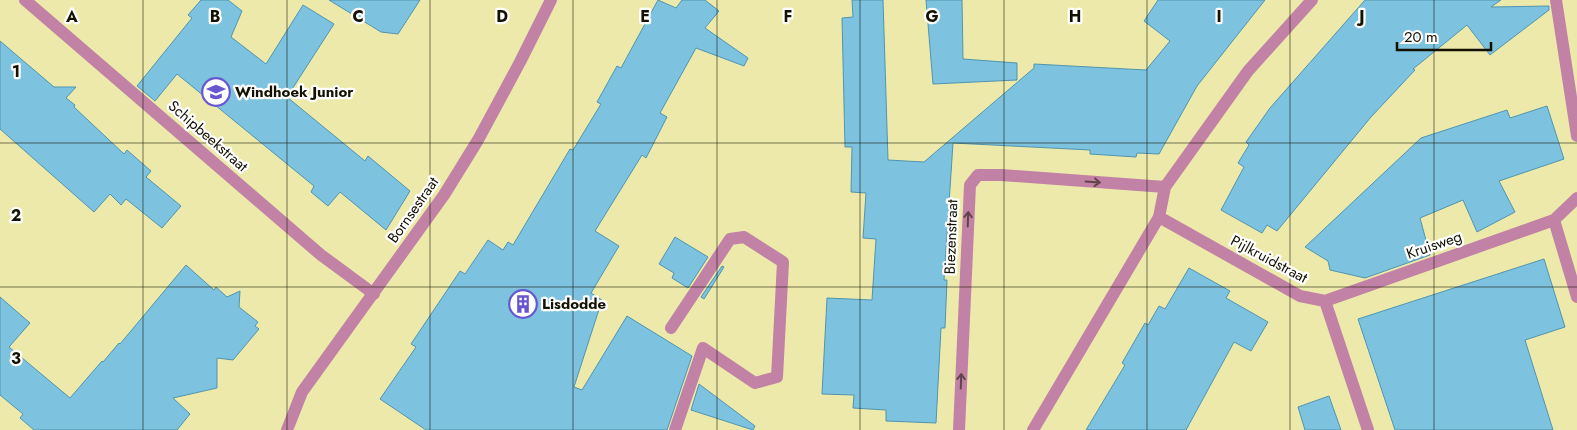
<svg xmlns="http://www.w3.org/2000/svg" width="1577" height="430" font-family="Jost,sans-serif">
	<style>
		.building { fill: #7dc2de; stroke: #5095af }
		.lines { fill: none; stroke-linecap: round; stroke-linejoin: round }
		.minor { stroke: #c182a5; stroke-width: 12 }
		.tertiary { stroke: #c182a5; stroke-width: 12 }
		.oneway { stroke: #61444a }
		.grid { fill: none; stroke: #131100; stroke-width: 1; stroke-opacity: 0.55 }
		.labels { text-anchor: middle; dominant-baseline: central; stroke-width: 4.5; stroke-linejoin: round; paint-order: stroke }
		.poi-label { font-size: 15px; font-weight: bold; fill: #131100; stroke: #fff; text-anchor: start }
		.street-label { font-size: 15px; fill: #131100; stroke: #fff }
		.grid-label { font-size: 16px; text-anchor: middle; font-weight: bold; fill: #131100; stroke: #fff; stroke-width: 4.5; stroke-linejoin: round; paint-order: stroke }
	</style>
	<rect width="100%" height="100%" fill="#ece9ab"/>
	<path class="building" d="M201,0H228L242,11L231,37L266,64L303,5L334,24L287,97L365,161L368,156L410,191L386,230L340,192L328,206L311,192L314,186L177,74L155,101L137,86L192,18L188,15Z
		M329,0H420L398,34L381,32Z
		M658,0L676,8L682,0H705L719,11L705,28L748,58L744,66L696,48L660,113L667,117L646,158L642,155L595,231L619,246L591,293L602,300L574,387L582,390L627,316L692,356L667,430H426L380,399L416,347L411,344L460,271L465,274L488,240L503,250L508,242L513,245L570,149L573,150L601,104L597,102L617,66L621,68Z
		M852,0H883L888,160L924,162L1034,68V64L1146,70L1170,41L1144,21L1158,0H1265L1197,86L1159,154L1137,153L1136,157L1090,154V150L953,143L944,280H947L945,328H941L936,423L886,421V410L853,408L854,395L822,394L827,298L872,300L876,239L863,238L866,193L851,192L852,147H845L842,18L853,17Z
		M926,0H962L963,59L1017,63V80L933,84Z
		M1365,0H1501L1491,7L1549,6V10L1490,55L1467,25L1413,69L1415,70L1371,117L1277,231L1267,225L1262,233L1221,210L1244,167L1238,163L1249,145L1246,142L1270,108Z
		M0,41L54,87H76L66,98L75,105L74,107L124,154L127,150L151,171L146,177L181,206L162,228L126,199L121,205L110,194L94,212L0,129Z
		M1547,106L1564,159L1499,181L1515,212L1477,232L1463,200L1420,218L1430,255L1365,278L1330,270L1328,261L1305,247L1421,138L1507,110L1510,118Z
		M675,237L708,257L688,288L672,278L674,273L659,264Z
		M1544,259L1565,327L1525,340L1553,430H1395L1358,319Z
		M186,265L214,290L216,287L227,297L240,291L239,307L258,322L255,326L259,329L233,360L217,358V388L173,398L190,414L177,430H34L20,418L23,414L0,395V297L30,323L9,347L70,398L102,361L103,362L119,343L120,344Z
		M722,266L724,267L704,299L701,297Z
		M1189,268L1230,291L1226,298L1268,322L1251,351L1234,342L1186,430H1086L1125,365L1122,363L1145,323L1148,325L1159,306L1165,309Z
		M699,384L755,426L753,430L691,410Z
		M1329,396L1341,430H1305L1298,407Z"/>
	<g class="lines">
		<path class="minor" d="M1556,0L1577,136
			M1159,217L1300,296L1325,301
			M1554,220L1577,297
			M1325,301L1554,220L1577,198
			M1325,301L1368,430
			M671,328L730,239L744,237L783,262L777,377L755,383L703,348L675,430
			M959,430L970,185L978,175H1001L1165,187
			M1033,430L1159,217L1165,187L1248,71L1312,0"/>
		<path class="tertiary" d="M25,0L321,255L374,294
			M287,430L302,392L444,195L478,140L520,62L551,0"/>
	</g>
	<defs><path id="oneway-shaft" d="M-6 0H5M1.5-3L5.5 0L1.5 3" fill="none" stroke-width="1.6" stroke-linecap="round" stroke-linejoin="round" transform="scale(1.25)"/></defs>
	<g class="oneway">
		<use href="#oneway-shaft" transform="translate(1093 182) rotate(4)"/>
		<use href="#oneway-shaft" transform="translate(968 219) rotate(-88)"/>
		<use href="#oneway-shaft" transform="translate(961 381) rotate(-88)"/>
	</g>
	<path class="grid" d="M143,0V430M287,0V430M430,0V430M573,0V430M717,0V430M860,0V430M1004,0V430M1147,0V430M1290,0V430M1434,0V430M0,143H1577M0,287H1577"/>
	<defs>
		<symbol id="school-ring" viewBox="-11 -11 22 22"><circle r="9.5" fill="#fff" stroke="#6756cf" stroke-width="1.5"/><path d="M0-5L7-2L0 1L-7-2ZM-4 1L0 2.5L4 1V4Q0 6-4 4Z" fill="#6756cf"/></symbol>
		<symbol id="building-ring" viewBox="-11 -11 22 22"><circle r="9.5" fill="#fff" stroke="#6756cf" stroke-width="1.5"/><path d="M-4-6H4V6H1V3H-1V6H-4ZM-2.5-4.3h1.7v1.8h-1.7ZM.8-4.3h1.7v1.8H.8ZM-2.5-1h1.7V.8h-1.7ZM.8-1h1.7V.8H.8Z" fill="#6756cf"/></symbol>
	</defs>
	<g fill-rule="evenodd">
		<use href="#school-ring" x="200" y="76" width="32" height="32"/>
		<use href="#building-ring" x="507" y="288" width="32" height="32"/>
	</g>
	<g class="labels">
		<g class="poi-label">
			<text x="235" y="92">Windhoek Junior</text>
			<text x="542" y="304">Lisdodde</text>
		</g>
		<g class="street-label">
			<text transform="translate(208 136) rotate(41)">Schipbeekstraat</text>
			<text transform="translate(413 210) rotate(-55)">Bornsestraat</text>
			<text transform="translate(951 237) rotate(-88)">Biezenstraat</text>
			<text transform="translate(1434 245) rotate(-19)">Kruisweg</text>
			<text transform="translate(1269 259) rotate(28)">Pijlkruidstraat</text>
		</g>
	</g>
	<g class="grid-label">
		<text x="72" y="22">A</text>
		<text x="215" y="22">B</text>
		<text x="358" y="22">C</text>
		<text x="502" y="22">D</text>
		<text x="645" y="22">E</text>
		<text x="788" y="22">F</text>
		<text x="932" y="22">G</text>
		<text x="1075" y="22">H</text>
		<text x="1219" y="22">I</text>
		<text x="1362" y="22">J</text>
		<text x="16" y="77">1</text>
		<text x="16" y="221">2</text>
		<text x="16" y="364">3</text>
	</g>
	<path d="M1397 42v8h94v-8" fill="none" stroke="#131100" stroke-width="2.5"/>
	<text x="1404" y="42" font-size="15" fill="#131100" stroke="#ffffff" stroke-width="4" paint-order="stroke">20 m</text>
</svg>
